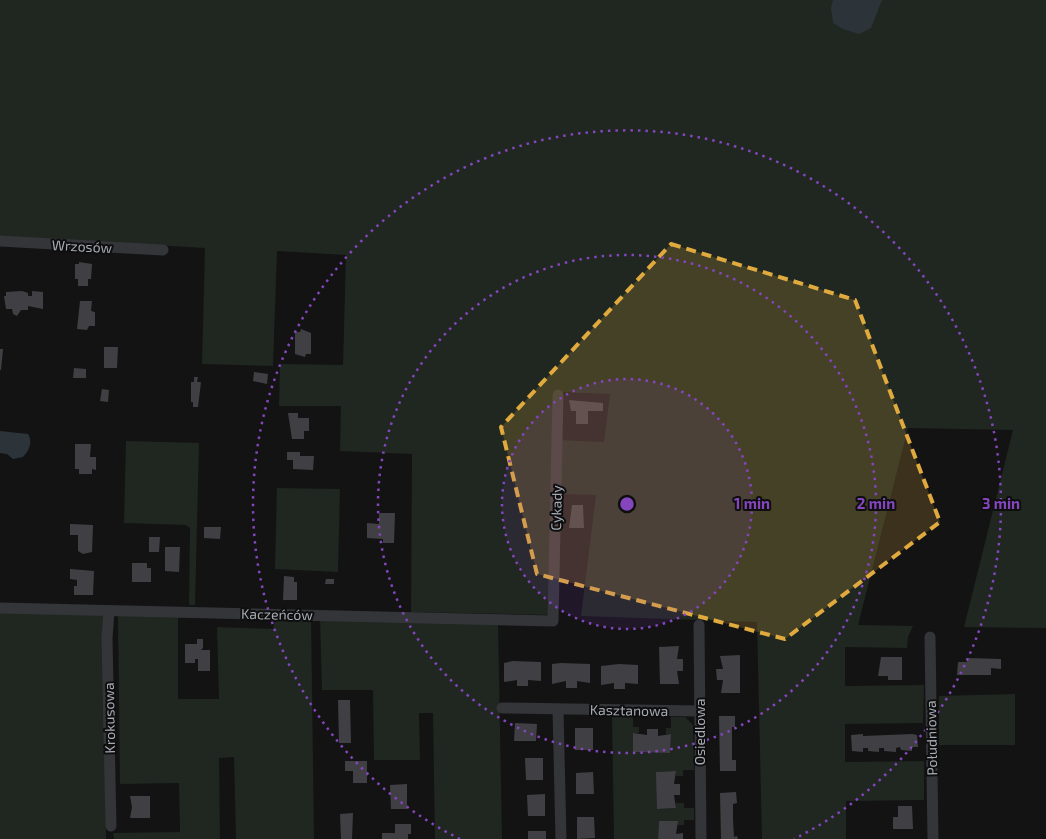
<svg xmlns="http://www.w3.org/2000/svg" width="1046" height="839" font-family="'Exo 2',sans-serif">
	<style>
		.green { fill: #1f2720 }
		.water { fill: #2c3339 }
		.building { fill: #404044 }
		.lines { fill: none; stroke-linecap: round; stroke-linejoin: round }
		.street { stroke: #343539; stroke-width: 11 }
		.marked { fill: #e0aa3f; fill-opacity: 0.2; stroke: #e0aa3f; stroke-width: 4; stroke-dasharray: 10 6; stroke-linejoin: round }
		.ring { fill: none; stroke: #8445bd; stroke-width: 2.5; stroke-dasharray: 2.5 5 }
		.labels { text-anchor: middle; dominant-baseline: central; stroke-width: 4; stroke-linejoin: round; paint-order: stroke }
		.street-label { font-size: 14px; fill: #a6aab3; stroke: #0e0e0f }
		.centre { fill: #8445bd; stroke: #0e0e0f; stroke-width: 2.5 }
		.ring-label { font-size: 15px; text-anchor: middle; font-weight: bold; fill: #8445bd; stroke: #0e0e0f; stroke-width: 4; stroke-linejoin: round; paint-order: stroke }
	</style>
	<rect width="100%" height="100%" fill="#131314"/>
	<path class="green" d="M0,0H1046V628L964,627L1013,430L908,428L858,625L913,626L908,637L907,648L845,647V686L924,685L923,723L845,724V762L924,761V800L846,801V839H762L757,622L581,616L596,495L560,494V440L604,442L610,394L553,392L551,615L411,612L412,454L340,451L341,406H279L280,364L343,365L346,255L277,251L273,366L202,364L205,248L0,236Z
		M126,441L199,443L195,605H189L190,528L186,525L124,523Z
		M277,488L340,489L338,572L275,569Z
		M0,611L104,615L106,839H0Z
		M118,615L178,617V699H219L217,627L273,629L275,618L311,617L314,839H236L234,757L219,758L220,839H114L113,833L180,832L179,783L120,784Z
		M320,617L498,622L502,839H435L433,713H419L420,760H374L373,690H322Z
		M1015,694V745H939V696Z
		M633,716V727H639V733H633V752L670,753L671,734H666V728H671V717H685L693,725L694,770H683V776H676L675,771L657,772V809L676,808V803H684V808H694V820H684V825H678L677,821H659L658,839H614L612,717Z"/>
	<path class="water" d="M833,0H882L871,28L859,34L843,29L833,23L831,8Z
		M0,431L28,434C33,442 29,451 23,457L13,459L7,454L0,453Z"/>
	<path class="building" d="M79,262L92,264L91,279H88V286H78V279H75V264H79Z
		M22,291L28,293V296H32V291L43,292V309L28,306V310H21L17,316L13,314L12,309H6L4,296H6V292Z
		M80,301H92L91,311L95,312V326H89L87,330L77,329Z
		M301,329L311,333V354H306L305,357L295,354V332H300Z
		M104,347H118L117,368H104Z
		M0,349H3L1,370H0Z
		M74,368L86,369V378H73Z
		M254,372L268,374L267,384L253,381Z
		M194,377H198L197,382H201L198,407H193V402H191V382H194Z
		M102,389L109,390L108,402L100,401Z
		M569,400L603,403V411H588V424H576V411H571Z
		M288,413H298V418H309V431H304V439H292Z
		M75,444H91L90,457H96V470L92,469V474H79V469H75Z
		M287,452H300V456H314L313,470L293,469V460H287Z
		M572,505H583L584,528H569Z
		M379,513H395L394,543H383V539L367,538V523L379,524Z
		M70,524L93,525L92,552L83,554L78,551V535H70Z
		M204,527H221L220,539L204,538Z
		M149,537H160L159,552H149Z
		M165,547H180L179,572L165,571Z
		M132,563H147V568H151V582H132Z
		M70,569L94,571L93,595H74V586H77V580L70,579Z
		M284,576L294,577V582H297V600H283Z
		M326,579H334V584H325Z
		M197,639H203V648L201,650H210V671H198V659H195V663H185V644H197Z
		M679,646L677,659H683V671H677L679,684H660L659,647Z
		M740,655V693H721L723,680H717L716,669H723L720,656Z
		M881,657H902V680H888V676H878Z
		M967,658L1001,659V669L991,668V675H957L958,662H967Z
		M513,661L541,662V681L528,680V686H517V680L504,682V663Z
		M561,663L590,664V683L577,681V688H566V681L552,684V664Z
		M619,664L638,665V684L625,683V689H614V683L601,685V666Z
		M338,700H350L351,743H339Z
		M719,716H735V727H732V760H736V771H720Z
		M515,723L537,724L536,741H514Z
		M575,728H593V750H575Z
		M647,729H658V736L671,734L670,753L633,752V733L647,735Z
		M863,734V736L912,734L917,735L918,747H912V751L901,750L900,747L896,748V752L884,751V748H879V752L868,751V748H863V752L852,751L851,735Z
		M525,758H543V780H526Z
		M345,761H367V783H353V771H345Z
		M676,771L674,784H680V795H674L676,808L657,809L656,772Z
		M593,772L594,794H576V773Z
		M407,784V809H391L390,785Z
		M736,792L737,803L733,804V820L734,837L737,836L738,839H721L720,793Z
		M545,794V816H528L527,795Z
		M130,796H150V818H130L132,807Z
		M898,806H912L913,829H893V817H898Z
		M353,813L352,839H341L340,814Z
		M577,817H594L595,838L577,839Z
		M659,821H678L676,834L683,833V839H658Z
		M395,824H411V834H408V839H382V833H395Z
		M528,831H546V839H528Z"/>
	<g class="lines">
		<path class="street" d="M0,241L163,250
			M0,608L553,621L558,395
			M109,611L107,638L111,826
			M699,625L701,839
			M930,637L933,839
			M502,708L699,711
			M558,709L561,839"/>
	</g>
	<path class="marked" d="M671,244L855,300L940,522L785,639L537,574L501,427Z"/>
	<circle cx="627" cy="504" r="125" fill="#8445bd" fill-opacity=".12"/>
	<g class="ring">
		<circle cx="627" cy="504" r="125"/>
		<circle cx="627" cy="504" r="249"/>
		<path d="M460 839A374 374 0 1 1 794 839"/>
	</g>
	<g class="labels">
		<g class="street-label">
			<text transform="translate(82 246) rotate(3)">Wrzosów</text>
			<text transform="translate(556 508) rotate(-89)">Cykady</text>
			<text transform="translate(277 614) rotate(1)">Kaczeńców</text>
			<text transform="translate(629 710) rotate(1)">Kasztanowa</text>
			<text transform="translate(109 718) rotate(-91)">Krokusowa</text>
			<text transform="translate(699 732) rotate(-90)">Osiedlowa</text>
			<text transform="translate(931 738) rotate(-91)">Południowa</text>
		</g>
	</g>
	<circle cx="627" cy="504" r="8" class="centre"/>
	<g class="ring-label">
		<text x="752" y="509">1 min</text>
		<text x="876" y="509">2 min</text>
		<text x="1001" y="509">3 min</text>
	</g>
</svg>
